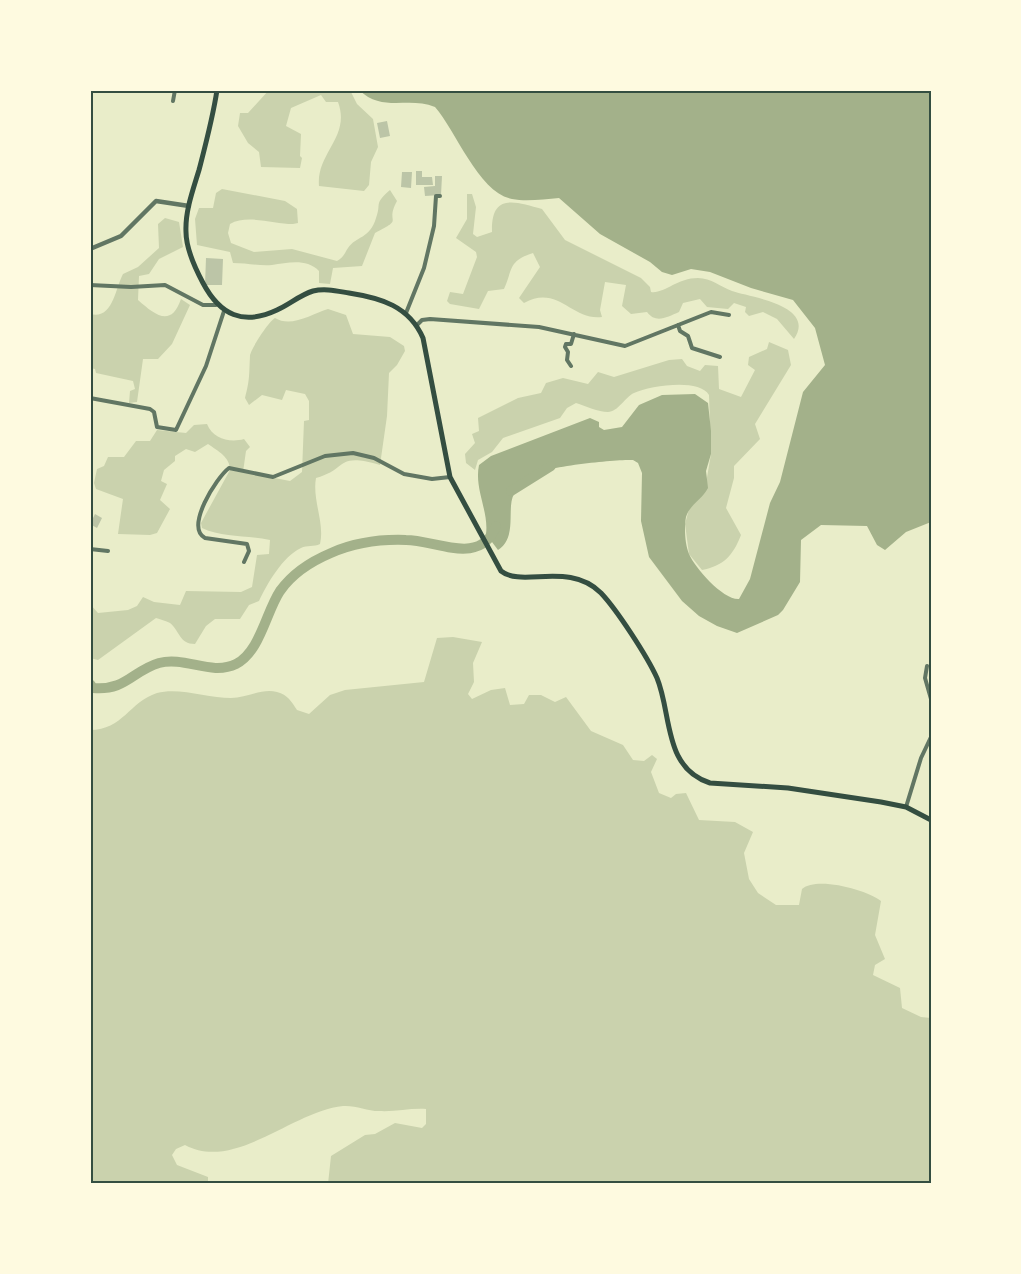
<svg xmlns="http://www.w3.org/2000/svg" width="1021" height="1274" font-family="Overpass,sans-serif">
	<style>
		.green { fill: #cad2ad }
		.water { fill: #a3b18a }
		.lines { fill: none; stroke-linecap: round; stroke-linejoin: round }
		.river { stroke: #a3b18a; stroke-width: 10 }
		.building { fill: #bcc5a7 }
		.minor { stroke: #617663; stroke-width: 4 }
		.tertiary { stroke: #617663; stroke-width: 4.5 }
		.secondary { stroke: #344e41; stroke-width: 5 }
		.neatline { fill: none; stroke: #344e41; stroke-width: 2 }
	</style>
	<rect width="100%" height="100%" fill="#e9edc9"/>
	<path class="green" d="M269,90H350L357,104L373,119L378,147L371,162L369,185L364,191L319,186C316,153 351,137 338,102H326L321,95L291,108L286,126L301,134L300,156L302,158L300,168L261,167L259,152L248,143L238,126L240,113H248Z
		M222,189L285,201L297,209L298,223L293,224C274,224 247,214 230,224L228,233L231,243L254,252L292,249L337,261C344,257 344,254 348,248C356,236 370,239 376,218C382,202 373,205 390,190L397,201C384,225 406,217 375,233L362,266L333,268L330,284L319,283V271C306,258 288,263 272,265C259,266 246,263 233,263L230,252L197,245L195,219L199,208H213L216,193Z
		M467,194H472L476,207L473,234L477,237L492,232C491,193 514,201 542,209L565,240L641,278L650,287L651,292C664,294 677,278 698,278C711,278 721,287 732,291C749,297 817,305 794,339L777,319L763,312L749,316L745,312L746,307L734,303L728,309L707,307L700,299L683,303L679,312C667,317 656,324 647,312L631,314L622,306L626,285L605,282L600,310L602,317C572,321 558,284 524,303L519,298L540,267L533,253C508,261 513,269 504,289L488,291L479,309L450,304L447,301L450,292L463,294L477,257L476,252L456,238L467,219Z
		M165,218L179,222L183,247L159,259L149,274L139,276L138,300C155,315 171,328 181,299L190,305L172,344L158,359H143L137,402L129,403L130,391L135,389L133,381L96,373L95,369L90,368V314C113,320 115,289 123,274L138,267L159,248L158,224Z
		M328,309L346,315L353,334L390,337L404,346L405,351L397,365L389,373L387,416L380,465C335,452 349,469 316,478C312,500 325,523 320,544C314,547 307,545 301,548C283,556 267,584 259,601L249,605L240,619H215L206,626L195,644C179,644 180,631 170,623C166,621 160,619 156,618L98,660L90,658V604L98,613L128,610L137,606L143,597L154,602L180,605L186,591L241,592L252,587L257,555L269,554L270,540C247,535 223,538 202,528L201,523L230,470C230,457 218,451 208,444L195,452L186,449L175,456V461L164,470L161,481L167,484L160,500L170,509L157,533L150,535L118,534L123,499L96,489L94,483L97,469L104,466L108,457H124L136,441H150L157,430L186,433L194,425L207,424C213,439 230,443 244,439L250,447L246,451L243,472L290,481L302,472L304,421L309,420V401L305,394L286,390L282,400L262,395L249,405L245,398C250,379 249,375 250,356C250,350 269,321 275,318C291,328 312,314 328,309Z
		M769,342L788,350L791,365L755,424L760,439L734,466V478L726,508L741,535C733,556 723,566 702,570L689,554L685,524L689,509L706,483L711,454L709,395C699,378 650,386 634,393C625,397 618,412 608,412C598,412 586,406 576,403L567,408L560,418L503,438L492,452L478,460L475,470L466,463L465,454L475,443L472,434L479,431L478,418L518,398L541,393L546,383L563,378L588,384L598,372L614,377L669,360L682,359L687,366L700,371L705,365L718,366L719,389L741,397L755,370L748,365L749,357L767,349Z
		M453,637L482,642L473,663L474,682L468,694L472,699L491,690L505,688L510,705L524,704L529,695H541L555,702L566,697L591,731L623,745L633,760L644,761L652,755L657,759L651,772L659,793L671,798L676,794L686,793L699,820L735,822L753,832L744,853L749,879L758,893L776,905H799L802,889C817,876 867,890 881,901L875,935L885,959L875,965L873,975L900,988L902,1008L921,1017L931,1018V1184H328L331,1156L365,1135L375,1134L395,1123L422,1128L426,1124V1109C410,1108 395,1112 379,1111C367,1111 355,1105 343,1106C293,1111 234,1172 185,1145L176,1149L172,1155L177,1165L208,1177V1184H90V730C123,730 129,702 157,693C179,687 208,698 231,698C246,698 262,688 277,692C288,695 291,701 297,710L309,714L330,695L345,690L424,682L437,638Z"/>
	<path class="water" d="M359,90H931V522L906,532L885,550L877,545L867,526L821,525L801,540L800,582L783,610L778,615L737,633L717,626L699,616L682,601L649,557L641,521L642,473L638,463L633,460C617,459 540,467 528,476C525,479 517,490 514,494C506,508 518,537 498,550L486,534C489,511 474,489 479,465L491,456L590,418L599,422V427L604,430L622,427L639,405L662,395L695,394L708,403L711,431V454L706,471L708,488C702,500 690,504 686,517C684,528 685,544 689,554C695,568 723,600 739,599L750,579L770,503L780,482L803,392L825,365L815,328L793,300L751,288L710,272L691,269L672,275L662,272L650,262L600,234L559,198C544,199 527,202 512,199C479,193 456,131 435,107C408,96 383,113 359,90Z"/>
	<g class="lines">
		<path class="river" d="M511,491L551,466
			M90,684L93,688C126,691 132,671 159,663C185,656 211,676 236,664C260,652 266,612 280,591C292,574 312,561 331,553C356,542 379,539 406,540C436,540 480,567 496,526"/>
	</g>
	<path class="building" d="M387,121L390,136L380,138L377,123Z
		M416,171H422V177H432L433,185H416Z
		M402,172H412L411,188L401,187Z
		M435,176H442L441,195L425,196L424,187L435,186Z
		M206,258L223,259L222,285H205Z
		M95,514L102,518L97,528L90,524Z"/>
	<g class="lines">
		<path class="minor" d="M173,101L175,90
			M90,285L131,287L165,285L203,305H216
			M406,313L424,268L434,226L436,196H440
			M417,325L422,320L430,319L539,327L625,346L711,312L729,315
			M678,325L680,331L688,336L692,348L720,357
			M571,366L567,360L568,352L565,347L566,344H571L574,334
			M90,398L150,409L154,412L157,427L176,430L206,366L224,311
			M90,549L108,551
			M244,562L249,551L247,544L205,538C185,527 216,478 229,468L273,477L325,456L353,453L374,458L404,474L432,479L450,477
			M927,666L925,678L931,699
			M906,807L921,758L931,737"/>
		<path class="tertiary" d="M90,249L121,236L156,201L189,206"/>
		<path class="secondary" d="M217,90C213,117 206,143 199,170C193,190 185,211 186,232C186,249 195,268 203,283C220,315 243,326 277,310C290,304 300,295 313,291C325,288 337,291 349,293C381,298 409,306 423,338L450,477L501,571C522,588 569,561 601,593C617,610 647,656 657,678C672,714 663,768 710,783L788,788L881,802L906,807L931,820"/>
	</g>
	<rect width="1021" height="1274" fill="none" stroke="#fefae0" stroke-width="183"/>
	<rect x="92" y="92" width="838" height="1090" class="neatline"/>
</svg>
